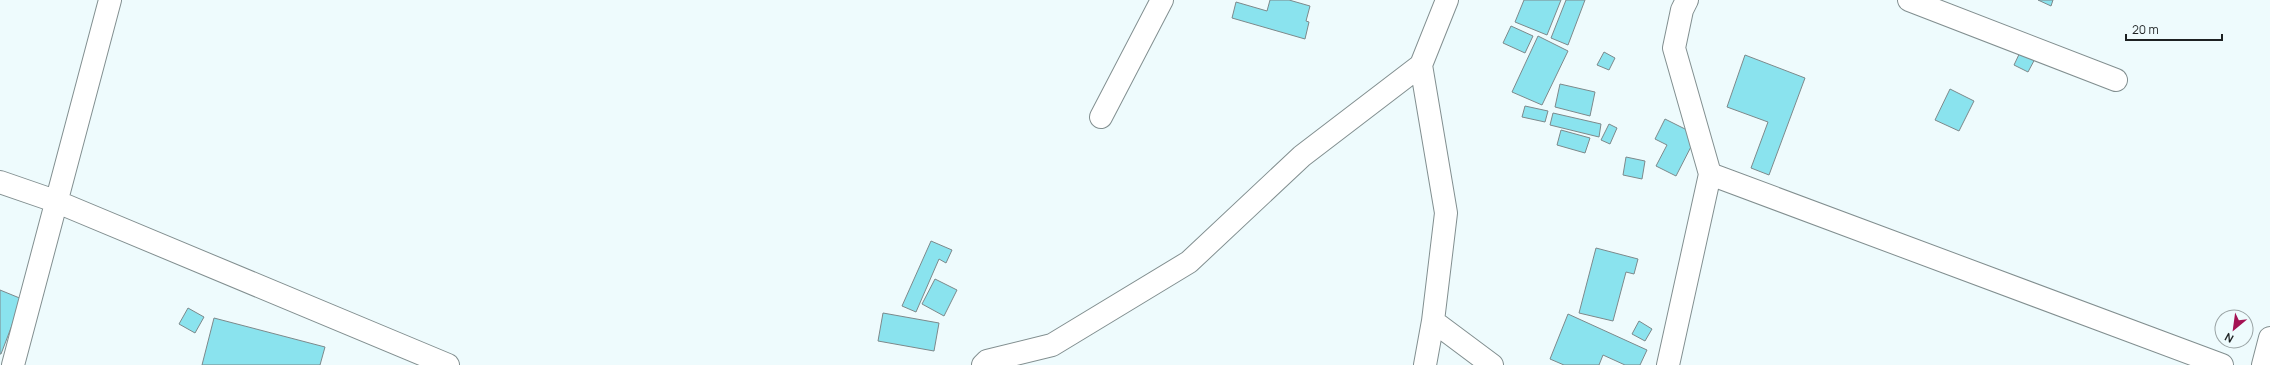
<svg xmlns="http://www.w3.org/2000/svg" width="2270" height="365" font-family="Manrope,sans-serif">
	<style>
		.building { fill: #8ae3ee; stroke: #7d898b }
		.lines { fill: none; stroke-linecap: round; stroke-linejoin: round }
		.minor-casing { stroke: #828f90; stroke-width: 24 }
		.minor { stroke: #fff; stroke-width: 22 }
	</style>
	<rect width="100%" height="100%" fill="#eefbfd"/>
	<path class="building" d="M1270,0H1289L1310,6L1306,21L1309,22L1305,39L1232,18L1236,2L1267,11Z
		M1524,0H1561L1547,35L1515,22Z
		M1566,0H1585L1568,45L1551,38Z
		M2038,0H2053L2051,6Z
		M1511,26L1533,36L1525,53L1503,43Z
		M1538,36L1568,51L1542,105L1512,92Z
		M2022,48L2037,55L2028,72L2014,65Z
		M1604,52L1615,58L1609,70L1597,65Z
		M1745,55L1805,78L1769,175L1751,168L1768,122L1727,107Z
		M1560,84L1595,92L1590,116L1555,107Z
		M1950,89L1974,101L1959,131L1935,120Z
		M1525,106L1548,111L1545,122L1522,117Z
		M1553,113L1601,124L1599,137L1550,125Z
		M1665,119L1697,135L1676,176L1656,166L1667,145L1655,139Z
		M1609,124L1617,128L1610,144L1601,140Z
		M1561,130L1590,138L1585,153L1557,145Z
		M1626,157L1645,161L1642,179L1623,175Z
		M931,241L952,250L946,263L939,259L916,312L902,306Z
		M1596,248L1638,259L1634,274L1626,272L1613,321L1579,313Z
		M935,279L957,290L944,316L922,304Z
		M0,290L22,299L1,354H0Z
		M188,308L204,317L195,333L179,324Z
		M883,313L939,323L934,351L878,341Z
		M1568,314L1647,350L1640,365H1625L1603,355L1599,365H1564L1550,359Z
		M214,318L325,347L320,365H202Z
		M1639,321L1652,329L1645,341L1632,334Z"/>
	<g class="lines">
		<defs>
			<path id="minor" d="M1687,0L1682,10L1674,48L1710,174L2222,365
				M1909,0L2116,80
				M1101,117L1162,0
				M0,182L55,201L448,365
				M1433,321L1492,365
				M13,365L110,0
				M983,365L987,361L1052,345L1189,262L1302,156L1421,65
				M1425,365L1433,321L1446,213L1421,65L1447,0
				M1668,365L1710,174
				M2263,365L2270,338"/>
		</defs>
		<use href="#minor" class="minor-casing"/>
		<use href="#minor" class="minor"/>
	</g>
	<g transform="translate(2234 329) rotate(209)"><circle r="19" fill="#eefbfd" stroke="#9aa4a5"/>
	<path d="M0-3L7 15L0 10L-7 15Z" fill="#a41253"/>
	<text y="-6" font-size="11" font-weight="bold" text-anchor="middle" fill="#1d2122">N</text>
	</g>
	<path d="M2126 34v6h96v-6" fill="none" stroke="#1d2122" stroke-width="2"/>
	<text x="2132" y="34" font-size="12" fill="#1d2122" stroke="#eefbfd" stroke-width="3" paint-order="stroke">20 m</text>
</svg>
